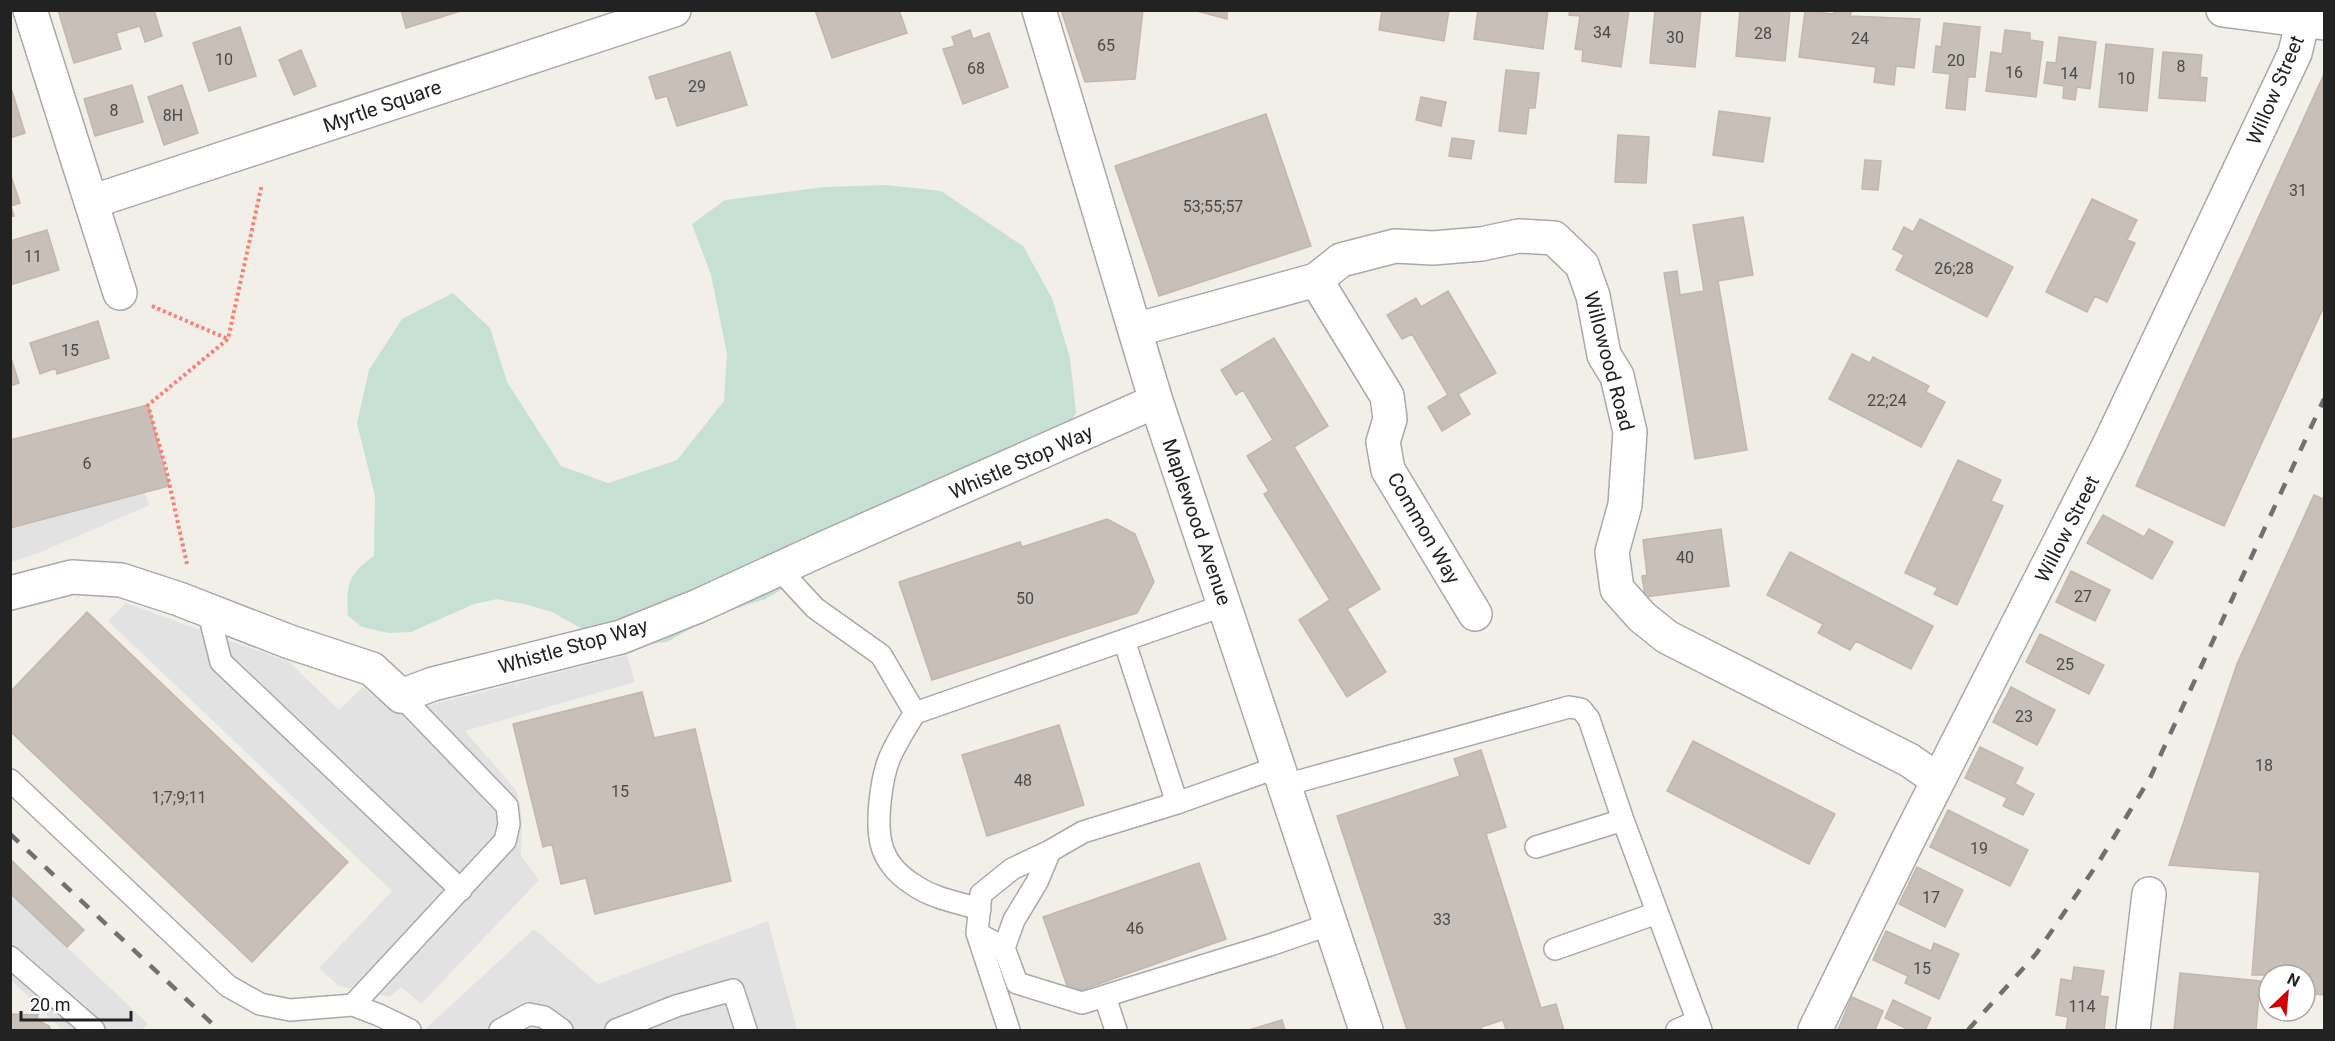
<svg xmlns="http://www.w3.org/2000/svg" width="2335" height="1041" font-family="Roboto,sans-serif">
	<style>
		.wetland { fill: #c6e0d4 }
		.parking { fill: #e2e2e2 }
		.building { fill: #c7bfb8; stroke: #c4b6ab; stroke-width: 1.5 }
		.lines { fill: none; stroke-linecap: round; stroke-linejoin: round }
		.service-casing { stroke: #a9a9a9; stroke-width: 24 }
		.minor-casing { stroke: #a9a9a9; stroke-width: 36 }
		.path { stroke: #fa8072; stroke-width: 4; stroke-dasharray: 3 3; stroke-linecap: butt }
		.service { stroke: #fff; stroke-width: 21 }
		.minor { stroke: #fff; stroke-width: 33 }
		.rail { stroke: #707070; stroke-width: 4.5; stroke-dasharray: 12 12; stroke-linecap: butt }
		.labels { text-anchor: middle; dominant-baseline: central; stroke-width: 5; stroke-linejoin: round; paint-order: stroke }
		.number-label { font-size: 16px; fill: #4b4948 }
		.street-label { font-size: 20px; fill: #222; stroke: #fff }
	</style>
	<rect width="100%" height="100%" fill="#f2efe9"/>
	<path class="wetland" d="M886,185L941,191L1023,246L1052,298L1070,358L1076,413L1053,453L907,506L817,570L765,599L711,617L667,642L631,646L597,637L552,612L524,604L497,599L474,604L411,632L389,633L362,627L348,616C346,585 348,574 374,556L375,496L357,423L369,370L402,319L453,293L490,328L507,382L561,466L608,483L677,460L724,401L727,354L711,275L692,224L725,200L824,187Z"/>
	<path class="parking" d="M135,475L150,505L36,554L11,562V528Z
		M126,603L241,645L288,661L339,710L363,687L395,714L627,655L635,682L465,731L516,790L520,805L522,824L521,856L539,880L421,1004L401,987L390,997L339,986L319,968L392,891L108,621Z
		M10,893L148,1024L141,1030H62L11,980Z
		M768,921L797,1030H424L534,929L598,984Z"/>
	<path class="building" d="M58,10H154L162,36L145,42L140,26L116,33L121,49L74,63Z
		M401,10H460L461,11L406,28Z
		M815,10H899L907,33L832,58Z
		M1061,10H1143L1135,79L1085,82Z
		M1193,10H1227V19Z
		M1382,10H1449L1444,41L1379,30Z
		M1478,10H1548L1543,49L1474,39Z
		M1570,10H1629L1621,67L1582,61L1583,50L1575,49L1580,16L1569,15Z
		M1655,10H1701L1695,67L1650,63Z
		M1740,10H1790L1785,61L1736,56Z
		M1833,10H1852L1850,16L1920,19L1914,68L1896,66L1894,85L1874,82L1876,67L1799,57L1805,11L1834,14Z
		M1944,23L1980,27L1975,77H1968L1965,110L1946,108L1950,74L1933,72L1936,46L1941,47Z
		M240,27L256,76L209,91L193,43Z
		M970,30L973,39L989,33L1008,87L963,104L943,49L955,46L952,37Z
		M2005,30L2030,33V40L2043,42L2036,97L1986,91L1991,52L2002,54Z
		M2059,37L2096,42L2090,89L2077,87L2075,100L2063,98L2064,86L2044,83L2047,62L2056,63Z
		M2106,44L2153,49L2147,111L2099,107Z
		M301,50L316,86L294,95L279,60Z
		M730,52L747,105L677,126L667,96L656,99L649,77Z
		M2163,52L2202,55L2200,77L2207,78L2205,101L2159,98Z
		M1506,70L1539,73L1535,108H1529L1526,134L1499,131Z
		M2324,74V306L2224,526L2136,486Z
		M132,85L143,122L95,136L84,99Z
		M182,85L198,133L164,145L148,97Z
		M10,91H12L25,133L10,138Z
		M1421,97L1446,102L1441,126L1416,120Z
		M1719,111L1770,118L1763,162L1713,155Z
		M1266,114L1311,246L1159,296L1115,166Z
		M1618,135L1649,137L1646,183L1615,182Z
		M1452,138L1474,141L1471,159L1449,156Z
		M1865,160L1881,161L1878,190L1862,189Z
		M10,173L20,203L11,206L14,216L10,217Z
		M2092,199L2137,220L2127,240L2135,243L2107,302L2095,296L2087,312L2046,292Z
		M1743,217L1753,275L1718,281L1747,450L1695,459L1664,273L1677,271L1680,295L1704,291L1693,225Z
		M1920,219L2013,267L1987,317L1896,270L1904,255L1893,249L1904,227L1913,232Z
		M47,230L59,270L10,285V241Z
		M1448,291L1496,373L1458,394L1470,414L1442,431L1428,407L1448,395L1412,334L1402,339L1387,315L1416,298L1421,307Z
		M98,321L109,358L57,374L56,368L40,374L30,343Z
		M1274,338L1328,426L1294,447L1380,589L1347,609L1386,672L1347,697L1299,620L1330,600L1264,494L1269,491L1247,456L1273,440L1243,390L1236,395L1221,370Z
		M1852,354L1870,363L1873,357L1929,386L1926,392L1945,402L1921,447L1829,399Z
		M10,355L19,383L10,386Z
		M148,405L169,486L10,528V440Z
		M1958,460L2001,480L1991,501L2003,506L1957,605L1934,594L1938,588L1905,573Z
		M2314,495L2323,499L2324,496V995L2312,994L2313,980L2305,979V975H2252L2260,872L2169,865L2237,664Z
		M2103,515L2144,537L2149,529L2173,542L2152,579L2087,543Z
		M1107,519L1135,534L1154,582L1137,613L932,680L899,582L1020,542L1022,547Z
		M1721,529L1729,586L1645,597L1642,576L1647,575L1643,540Z
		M1790,552L1933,626L1911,669L1856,641L1850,650L1818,633L1823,624L1767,595Z
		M2071,571L2110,590L2095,621L2056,602Z
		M87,612L348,862L252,962L10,731V692Z
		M2040,634L2104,665L2089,694L2026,662Z
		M2011,687L2055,710L2037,745L1993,722Z
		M642,692L654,738L695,729L731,881L595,914L586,878L561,884L552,844L543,847L513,724Z
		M1059,725L1084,805L987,836L962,755Z
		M1693,741L1835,814L1809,864L1667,791Z
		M1980,747L2023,768L2015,784L2034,794L2023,815L2003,806L2007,798L1965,778Z
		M1481,750L1506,827L1486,834L1541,1008L1556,1004L1564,1030H1506L1503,1020L1481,1027L1482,1030H1407L1337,816L1460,776L1454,759Z
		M1948,810L2028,850L2010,886L1930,847Z
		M10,859L84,930L67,947L10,893Z
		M1199,863L1226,939L1070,994L1043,917Z
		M1917,867L1963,890L1945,927L1899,904Z
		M1886,931L1931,951L1934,943L1959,954L1939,999L1905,983L1908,976L1873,960Z
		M2074,967L2104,971L2100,996L2108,997L2104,1030H2066L2068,1017L2056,1015L2061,979L2072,981Z
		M2180,973L2260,981L2256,1030H2174Z
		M1852,997L1883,1011L1875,1030H1838Z
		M1893,1000L1931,1018L1925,1030H1909L1885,1018Z
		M10,1014L38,1015L37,1020L49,1026L51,1030H10Z
		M1282,1020L1285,1030H1249Z"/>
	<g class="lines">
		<defs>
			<path id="service" d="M779,569L815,608L881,655L915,713L1225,605
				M208,610L221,662L461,890
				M1124,640L1177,803
				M915,713C906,727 897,741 890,757C881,778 876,821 881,843C885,860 897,874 911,883C931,898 956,902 980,909
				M1278,767L1177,803L1083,832L1050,851L1037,882L1014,920L1004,948L1017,983L1082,1003L1270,945L1331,924
				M10,780L228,986L260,1004L290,1010L353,1005L379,1015L410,1030
				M1285,785L1569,707L1581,709L1589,719L1623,820L1701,1030
				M1536,847L1623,820
				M977,933L1009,1030
				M1004,948L977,933L981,894L1012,869L1050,851
				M1555,949L1657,913
				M10,957L94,1030
				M1105,997L1116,1030
				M353,1005L505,841L509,824L507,806L401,696
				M500,1030L529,1014L544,1017L562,1030
				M616,1030L676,1006L733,990L746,1030
				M1677,1030L1698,1021"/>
			<path id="minor" d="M30,10L120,293
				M1039,10L1156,401L1366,1030
				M2223,10L2324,23
				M91,202L674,10
				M1316,280L1387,396L1390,419L1383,442L1388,470L1475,614
				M1135,330L1316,280L1341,260L1395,246L1433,248L1481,244L1519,236L1554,238L1582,265L1593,296L1604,355L1617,376L1630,432L1625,505L1612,552L1617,589L1642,617L1667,637L1909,760L1938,780
				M10,593L72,577L121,580L179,599L290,642L372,669L401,696L433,684L621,637L698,606L820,550L1156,401
				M1815,1030L1906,844L2109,445L2295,53L2303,20
				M2133,1030L2149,894"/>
		</defs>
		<use href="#service" class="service-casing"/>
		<use href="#minor" class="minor-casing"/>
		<path class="path" d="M152,306L228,339
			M187,564L166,469L148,405L228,339L262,184"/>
		<use href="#service" class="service"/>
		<use href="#minor" class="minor"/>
		<path class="rail" d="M10,834L219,1030
			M1968,1030L2036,954L2100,860L2150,778L2324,399"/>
	</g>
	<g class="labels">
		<g class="number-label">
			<text x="1602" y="32">34</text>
			<text x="1763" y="33">28</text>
			<text x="1675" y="37">30</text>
			<text x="1860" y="38">24</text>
			<text x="1106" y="45">65</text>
			<text x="224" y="59">10</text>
			<text x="1956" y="60">20</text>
			<text x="2181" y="66">8</text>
			<text x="976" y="68">68</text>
			<text x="2014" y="72">16</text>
			<text x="2069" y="73">14</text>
			<text x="2126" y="78">10</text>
			<text x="697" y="86">29</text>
			<text x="114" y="110">8</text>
			<text x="173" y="115">8H</text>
			<text x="2298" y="190">31</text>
			<text x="1213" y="206">53;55;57</text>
			<text x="33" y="256">11</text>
			<text x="1954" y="268">26;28</text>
			<text x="70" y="350">15</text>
			<text x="1887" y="400">22;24</text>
			<text x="87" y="463">6</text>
			<text x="1685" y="557">40</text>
			<text x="2083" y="596">27</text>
			<text x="1025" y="598">50</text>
			<text x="2065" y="664">25</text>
			<text x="2024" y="716">23</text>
			<text x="2264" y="765">18</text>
			<text x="1023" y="780">48</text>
			<text x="620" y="791">15</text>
			<text x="179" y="797">1;7;9;11</text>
			<text x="1979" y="848">19</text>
			<text x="1931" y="897">17</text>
			<text x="1442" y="919">33</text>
			<text x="1135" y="928">46</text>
			<text x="1922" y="968">15</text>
			<text x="2082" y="1006">114</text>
		</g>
		<g class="street-label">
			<text transform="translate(2275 90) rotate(-67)">Willow Street</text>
			<text transform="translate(382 106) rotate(-19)">Myrtle Square</text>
			<text transform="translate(1609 361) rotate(75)">Willowood Road</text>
			<text transform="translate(1021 462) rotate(-24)">Whistle Stop Way</text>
			<text transform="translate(1197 522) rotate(71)">Maplewood Avenue</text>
			<text transform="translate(1424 528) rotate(60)">Common Way</text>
			<text transform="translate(2067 529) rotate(-63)">Willow Street</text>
			<text transform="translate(573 646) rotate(-16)">Whistle Stop Way</text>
		</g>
	</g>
	<rect width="2335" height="1041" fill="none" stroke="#222222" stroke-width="24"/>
	<g transform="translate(2287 993) rotate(26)"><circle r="28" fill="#ffffff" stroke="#a7a7a7" stroke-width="1.5"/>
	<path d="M0-4.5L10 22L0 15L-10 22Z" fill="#d40000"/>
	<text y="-9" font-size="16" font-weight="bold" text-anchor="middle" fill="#222222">N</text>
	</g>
	<path d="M21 1011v9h110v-9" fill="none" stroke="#222222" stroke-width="3"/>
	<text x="30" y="1011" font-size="18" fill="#222222" stroke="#ffffff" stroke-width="4.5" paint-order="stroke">20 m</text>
</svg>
